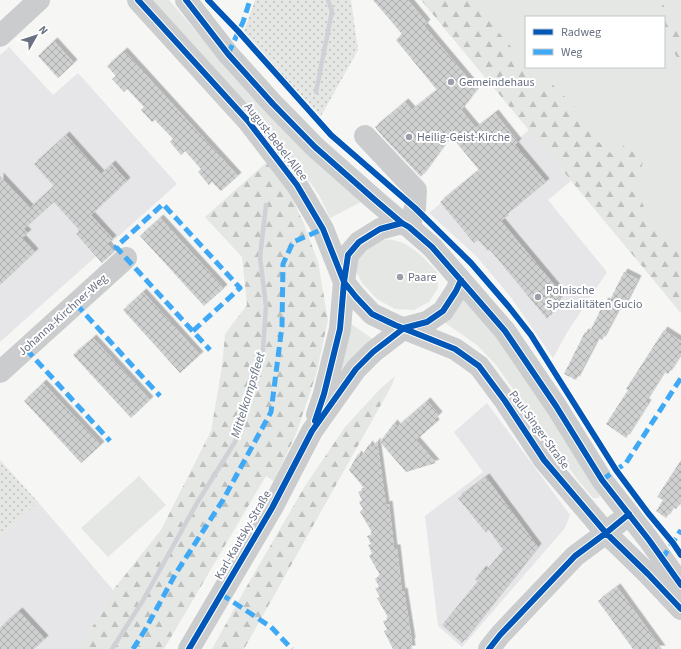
<svg xmlns="http://www.w3.org/2000/svg" width="681" height="649" font-family="'Source Sans 3',sans-serif">
	<style>
		.built { fill: #e6e6e8 }
		.grass { fill: #e4e7e3; fill-rule: evenodd }
		.forest { fill: url(#forest-firs) }
		.park { fill: url(#park-dots) }
		.lines { fill: none; stroke-linecap: round; stroke-linejoin: round }
		.stream { stroke: #ced2d6; stroke-width: 4.5 }
		.building { fill: url(#building-cross-hatch); filter: url(#shadow) }
		.minor { stroke: #cbcccd; stroke-width: 22 }
		.quiet { stroke: #3fa9f5; stroke-width: 5; stroke-dasharray: 10 5; stroke-linecap: butt }
		.cycleway-casing { stroke: #fff; stroke-width: 8 }
		.cycleway { stroke: #0057b8; stroke-width: 6 }
		.poi-dot { fill: #9a9faa; stroke: #fff; stroke-width: 1.5 }
		.labels { text-anchor: middle; dominant-baseline: central; stroke-width: 4; stroke-linejoin: round; paint-order: stroke }
		.poi-label { font-size: 12px; fill: #697082; stroke: #fff; text-anchor: start }
		.street-label { font-size: 12px; fill: #697082; stroke: #fff }
		.water-label { font-size: 13px; font-style: italic; fill: #6a7685; stroke: #fff }
	</style>
	<defs>
		<pattern id="forest-firs" width="22" height="20" patternUnits="userSpaceOnUse"><rect width="22" height="20" fill="#e4e7e3"/><path d="M5 1l3.5 6h-7zM16 11l3.5 6h-7z" fill="#bdc0bd"/></pattern>
		<pattern id="park-dots" width="8" height="8" patternUnits="userSpaceOnUse"><rect width="8" height="8" fill="#e4e7e3"/><path d="M2 2h.1M6 6h.1" fill="none" stroke="#bdc0bd" stroke-width="1.8" stroke-linecap="round"/></pattern>
		<pattern id="building-cross-hatch" width="8" height="8" patternUnits="userSpaceOnUse"><rect width="8" height="8" fill="#cfd0d0"/><path d="M0 0l8 8M0 8l8-8" fill="none" stroke="#acadae"/></pattern>
		<filter id="shadow"><feDropShadow dx="3.5" dy="-3.5" stdDeviation="0" flood-color="#0004"/></filter>
	</defs>
	<rect width="100%" height="100%" fill="#f6f6f5"/>
	<path class="built" d="M9,47L53,95L78,73L177,184L0,342V55Z
		M529,130L571,181L548,200L607,272L568,331L553,358L510,296L477,257L429,213Z
		M487,403L570,515L565,528L462,647L438,626L425,516L483,472L454,432Z
		M38,502L113,590L80,649H0V537Z"/>
	<path class="grass" d="M148,0H169L223,63L365,200L330,218L319,195L305,175L269,133Z
		M421,0H681V313ZM526,17H664V67H526Z
		M377,240C382,240 388,239 393,240C411,243 425,259 437,272L438,288L429,302L414,310L395,309L377,299L362,283L355,269L356,255Z
		M461,293L489,320L601,495L598,498H593L577,479L496,365L477,345L441,320Z
		M347,321L377,342L332,394Z
		M139,476L166,505L108,557L81,528Z"/>
	<path class="forest" d="M421,0H471L513,49L521,70L534,77L552,84L577,109L590,134L614,156L628,141L643,160L637,189L649,220L681,246V313Z
		M655,0H659L681,27V65C672,48 664,36 664,17H662L660,9Z
		M267,162L289,191L304,224L318,262L328,320L316,375L296,434L274,481L266,476L164,649H80L113,590L161,530L211,431L222,367L225,334L247,305L242,257L205,217Z
		M395,376L392,385L244,649H212L244,591L305,486L345,427L380,389Z"/>
	<path class="park" d="M255,0H351L358,50L321,116L263,55L244,31Z
		M0,460L38,502L0,537Z"/>
	<g class="lines">
		<path class="stream" d="M316,92L332,11L328,0
			M112,649L142,602L197,503L235,442L263,350L266,306L260,257L266,205"/>
	</g>
	<path class="building" d="M373,0H408L427,23L424,26L477,89L461,110L476,128L495,113L518,142L515,145L546,182L504,217L505,218L501,221L562,294L547,319L490,250L488,251L478,240L474,243L440,202L479,170L451,136L421,177L384,138L375,127L405,102L412,110L437,90L396,40L402,34Z
		M54,41L74,63L58,78L38,56Z
		M124,51L238,176L221,191L212,182L209,185L198,172L201,169L185,151L181,155L170,142L173,139L155,120L152,122L141,110L144,107L127,89L124,92L112,79L116,76L107,66Z
		M66,135L101,174L112,164L127,181L91,215L113,239L107,244L114,252L102,263L76,234L79,230L54,202L24,229L28,233L22,238L35,252L0,285V176L30,208L54,186L34,164Z
		M160,218L224,288L204,306L140,236Z
		M624,272L638,279L622,310L609,302Z
		M143,292L200,355L180,373L123,310Z
		M605,301L619,308L602,340L598,338L576,380L564,374L585,332L595,337L589,333Z
		M664,330L681,341V354L668,374L664,372L645,402L648,403L626,438L606,424L628,390L626,389Z
		M93,338L150,400L131,418L73,355Z
		M43,383L101,445L81,463L24,401Z
		M427,401L439,415L434,420L436,423L416,440L436,463L406,472L380,442L394,423L397,427Z
		M377,441L386,505L389,504L394,548H397L402,592L404,591L412,641L411,642L412,649H393L384,631L387,630L383,621L389,619L377,598L380,597L375,588L379,587L375,579L380,575L369,556L372,553L368,545L371,544L367,536L373,534L360,512L363,509L359,502L362,500L358,492L365,489L349,470L358,454L361,458L369,444L372,448Z
		M681,460V501L676,509L673,507L666,518L656,511L663,500L657,497Z
		M486,477L538,547L462,643L442,625L478,581L475,579L483,569L485,572L503,550L489,530L486,533L458,498Z
		M617,587L651,634L662,649H633L620,631L598,601Z
		M19,611L45,639L34,649H0V628Z"/>
	<g class="lines">
		<path class="minor" d="M138,0L248,121L297,185L323,229L344,282L356,297L372,314L395,325L455,349L479,366L505,401L544,460L606,533L648,574L681,609
			M186,0L228,54L273,104L315,147L375,200L402,223L409,227L432,247L505,331L556,406L602,480L649,540L681,585
			M0,36L39,0
			M365,136L416,190L415,208L409,227
			M0,372L126,258
			M317,415L324,394L340,329L344,282L348,255L359,242L380,229L402,223
			M189,649L272,508L312,431L356,369L373,352L404,328L427,322L443,311L456,291L461,280
			M489,649L500,635L575,556L606,533L618,523"/>
		<path class="quiet" d="M228,54L243,22L250,0
			M76,304L160,396
			M193,331L240,288L163,204L116,247L126,258L210,350
			M26,349L110,441
			M602,480L626,463L681,378
			M662,559L681,530
			M221,594L271,627L292,649
			M133,649L145,630L176,573L223,500L271,412L282,326L283,264L293,242L323,229"/>
		<defs>
			<path id="cycleway" d="M138,0L248,121L297,185L323,229L344,282L356,297L372,314L395,325L455,349L479,366L505,401L544,460L606,533L648,574L681,609
				M186,0L228,54L273,104L315,147L375,200L402,223L409,227L432,247L505,331L556,406L602,480L649,540L681,585
				M208,0L238,31L331,135L415,208L471,263L509,307L531,335L616,470L648,513L673,543L681,555
				M315,421L324,394L340,329L344,282L348,255L359,242L380,229L402,223
				M189,649L272,508L312,431L356,369L373,352L404,328L427,322L443,311L456,291L461,280
				M489,649L500,635L575,556L606,533L629,514"/>
		</defs>
		<use href="#cycleway" class="cycleway-casing"/>
		<use href="#cycleway" class="cycleway"/>
	</g>
	<g class="poi-dot">
		<circle cx="451" cy="82" r="4"/>
		<circle cx="409" cy="137" r="4"/>
		<circle cx="400" cy="277" r="4"/>
		<circle cx="538" cy="297" r="4"/>
	</g>
	<g class="labels">
		<g class="poi-label">
			<text x="459" y="82">Gemeindehaus</text>
			<text x="417" y="137">Heilig-Geist-Kirche</text>
			<text x="408" y="277">Paare</text>
			<text x="546" y="290">Polnische<tspan x="546" dy="14">Spezialitäten Gucio</tspan></text>
		</g>
		<g class="street-label">
			<text transform="translate(276 142) rotate(52)">August-Bebel-Allee</text>
			<text transform="translate(63 315) rotate(-42)">Johanna-Kirchner-Weg</text>
			<text transform="translate(539 430) rotate(54)">Paul-Singer-Straße</text>
			<text transform="translate(243 535) rotate(-60)">Karl-Kautsky-Straße</text>
		</g>
		<g class="water-label">
			<text transform="translate(248 395) rotate(-73)">Mittelkampsfleet</text>
		</g>
	</g>
	<rect x="525" y="16" width="140" height="52" fill="#ffffff" stroke="#c3c6cd"/>
	<rect x="533" y="29" width="20" height="6" fill="#0057b8" stroke="#c3c6cd"/>
	<text x="561" y="36" font-size="12" fill="#697082">Radweg</text>
	<rect x="533" y="49" width="20" height="6" fill="#3fa9f5" stroke="#c3c6cd"/>
	<text x="561" y="56" font-size="12" fill="#697082">Weg</text>
	<g transform="translate(36 36) rotate(51)" stroke="#ffffff" stroke-width="3" paint-order="stroke">
	<path d="M0-3L7 15L0 10L-7 15Z" fill="#697082"/>
	<text y="-6" font-size="11" font-weight="bold" text-anchor="middle" fill="#697082">N</text>
	</g>
</svg>
